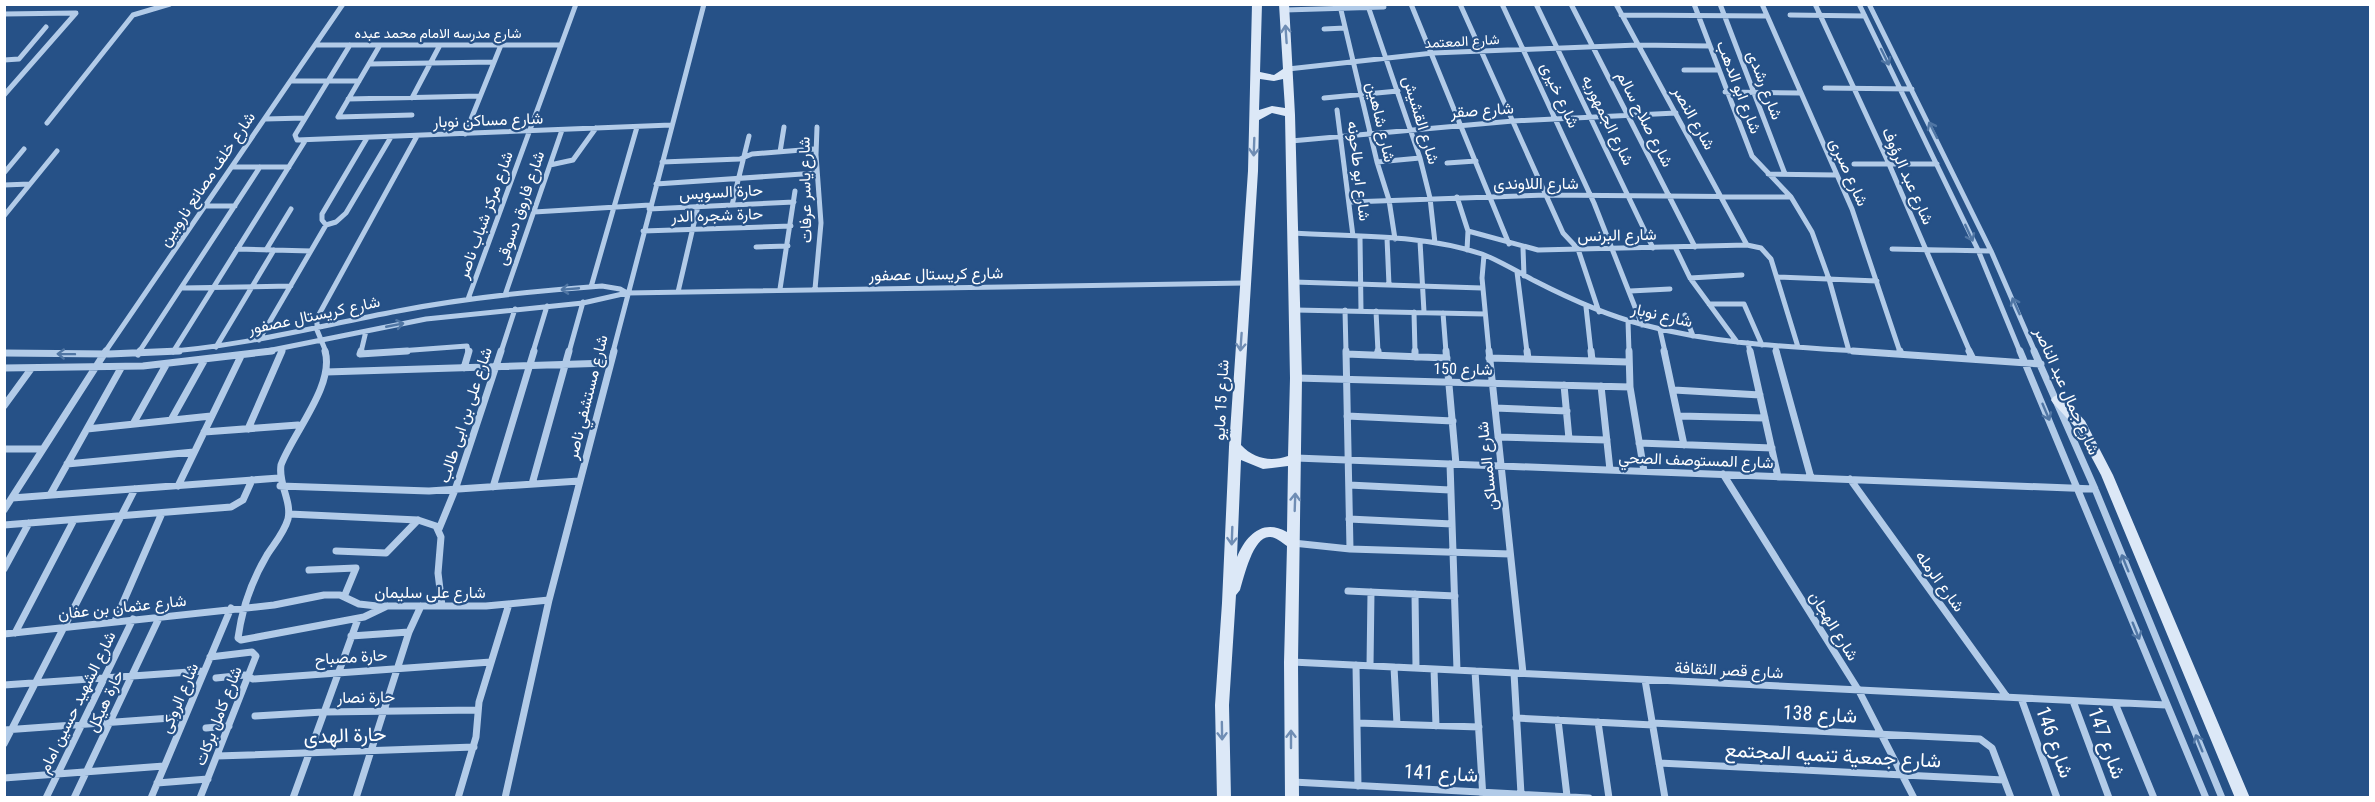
<svg xmlns="http://www.w3.org/2000/svg" width="2375" height="802" font-family="'Roboto Condensed',Vazirmatn,sans-serif">
	<style>
		.lines { fill: none; stroke-linecap: round; stroke-linejoin: round }
		.street-far1 { stroke: #b2cbe8; stroke-width: 5 }
		.street { stroke: #b2cbe8; stroke-width: 7 }
		.secondary { fill: #dce8f7; fill-rule: evenodd }
		.oneway { stroke: #6f8db4 }
		.oneway2 { stroke: #5076a4 }
		.labels { text-anchor: middle; dominant-baseline: central; stroke-width: 4.5; stroke-linejoin: round; paint-order: stroke }
		.far-street-label { font-size: 14px; fill: #fff; stroke: #265187 }
		.street-label { font-size: 16px; fill: #fff; stroke: #265187 }
		.near-street-label { font-size: 20px; fill: #fff; stroke: #265187 }
	</style>
	<rect width="100%" height="100%" fill="#265187"/>
	<g class="lines">
		<path class="street-far1" d="M1411,4L1509,244
			M1460,4L1563,233L1578,249L1599,312
			M1502,4L1594,203L1642,325
			M1536,4L1653,248
			M1571,4L1695,247
			M1616,4L1747,245
			M1694,4L1752,156L1791,197L1812,232L1829,279L1849,351
			M1720,4L1785,174
			M1762,4L1852,209L1900,352
			M1815,4L1889,164L1970,352
			M1859,4L1978,250L2020,352
			M1869,4L1991,251L2035,352
			M1369,9L1420,158L1430,198L1435,243
			M1285,10L1384,7
			M1341,10L1377,162L1389,200L1395,239
			M4,14L76,13L4,95
			M1621,15L1767,16
			M1790,15L1865,16
			M1324,29L1345,28
			M315,45H561
			M350,45L295,135L297,140L671,125
			M380,45L338,117L412,115
			M4,60L19,59L46,27
			M369,64L494,62
			M1288,69L1433,53L1638,45L1709,46
			M1684,70H1718
			M291,81H359
			M1825,88L1912,89
			M1725,92L1800,93
			M412,98L440,45
			M1324,98L1398,91
			M348,99L480,96
			M1337,110L1353,236
			M265,119L305,118
			M47,123L133,15L170,4
			M465,134L501,45
			M1291,141L1513,121L1676,113
			M780,152L784,127
			M662,162L740,159L752,154L814,149
			M1377,162L1420,158
			M1447,163L1476,161
			M1854,164H1937
			M550,165L573,160L596,128
			M232,167H289
			M4,173L24,149
			M1768,174L1836,175
			M656,184L817,173
			M4,185L30,184
			M1457,197L1468,231L1467,250
			M1350,202L1546,195L1791,197
			M732,205L749,136
			M205,206H235
			M649,209L794,202
			M534,212L650,205
			M4,216L57,151
			M326,225L322,220V214L367,138
			M643,231L791,226
			M1468,231L1538,250L1747,245L1761,248L1771,259L1798,347
			M1293,233C1355,237 1423,234 1482,254C1500,261 1518,272 1535,281C1570,299 1605,315 1644,325C1719,345 1797,347 1874,352
			M1360,237L1361,311
			M1387,238L1389,285
			M1420,241L1424,312
			M756,247L788,246
			M1675,247L1690,278L1737,342
			M1523,248L1524,276
			M237,249L311,251
			M1892,249L1991,251
			M266,250L291,209
			M1484,255L1482,278L1489,352
			M1517,272L1527,352
			M1777,277L1877,281
			M1690,278L1742,275
			M1294,282L1482,288
			M591,287L637,127
			M181,288L291,286
			M780,289L795,191
			M815,289L821,223L816,155L817,127
			M1630,291L1670,289
			M678,292L698,206
			M505,295L562,130
			M468,299L576,4
			M1709,304H1744L1762,345
			M1586,307L1591,352
			M1295,310L1485,314
			M1345,310L1346,352
			M1376,311L1378,352
			M1414,312L1415,352
			M1443,313L1446,352
			M1685,315L1693,336
			M1628,321L1629,352
			M1660,330L1665,352
			M259,340L326,225L336,222L346,213L391,137
			M1748,343L1750,352
			M1775,346L1777,352
			M216,347L274,250
			M105,352L343,4
			M139,352L260,167
			M159,352C240,347 318,326 398,311C465,298 533,291 602,286L620,289L627,293
			M173,352L305,141
			M262,352L426,319L583,303L627,293L1245,283
			M281,352L283,348
			M326,352L317,330V318L417,136
			M361,352L366,331
			M386,352L467,346L468,352
			M501,352L515,309
			M533,352L547,306
			M569,352L583,302
			M613,352L704,4"/>
		<path class="street" d="M325,351C335,385 293,433 281,465C278,484 292,501 288,519C284,533 274,544 267,555C251,582 242,608 238,638L241,640L364,617L387,606
			M361,351L360,354L407,351
			M1346,351L1350,549
			M1378,351V355
			M1415,351V357
			M1446,351L1456,464
			M1489,351L1523,673
			M1527,351L1528,359
			M1591,351L1592,360
			M1629,351L1630,387L1644,471
			M1664,351L1684,445
			M1750,351L1778,477
			M1776,351L1811,478
			M1853,351L2041,364
			M1900,351L1901,354
			M1969,351L1973,359
			M2020,351L2206,798
			M2034,351L2095,489L2222,798
			M4,353L109,354L179,351
			M138,354L140,351
			M1346,354L1447,358
			M1489,358L1628,362
			M4,368L143,366L272,351
			M464,368L469,351
			M326,372L609,363
			M1296,378L1630,387
			M1564,385L1569,439
			M1601,386L1610,470
			M1674,390L1760,395
			M4,406L31,369
			M1495,408L1567,411
			M1347,416L1453,421
			M1679,416L1765,418
			M171,420L204,361
			M133,424L166,365
			M87,429L211,416
			M248,429L282,351
			M204,432L298,425
			M1498,437L1607,440
			M1639,443L1772,448
			M4,449H43
			M1296,458L2095,489
			M67,464L194,452
			M1450,464L1457,670
			M1723,474L1859,691L1914,798
			M1850,479L2007,697
			M532,484L569,351
			M1349,485L1450,490
			M178,486L241,356
			M280,486L429,491L579,481
			M493,487L534,351
			M50,495L121,368
			M12,498L279,478
			M4,510L106,351
			M289,514L418,520L436,526L441,537L438,573L442,606
			M1349,519L1452,524
			M4,525L231,507L243,500L252,480
			M439,529L455,490L501,351
			M1293,543L1350,549L1510,554
			M336,551L386,553L418,520
			M4,569L29,523
			M309,570L356,568L344,597
			M1348,591L1455,596
			M1415,594L1416,668
			M115,621L162,513
			M15,633L74,520
			M4,634L274,605L324,595H340L359,604L377,606H486L549,600
			M351,636L409,632
			M1292,662L2166,705
			M1356,665L1358,786
			M1370,666L1371,592
			M1394,667L1397,724
			M1434,669L1436,726
			M1475,671L1483,798
			M1514,673L1521,794
			M216,678L245,675L253,679L491,662
			M1645,680L1665,798
			M4,685L204,671
			M2021,698L2057,798
			M2073,701L2109,798
			M2115,703L2154,798
			M255,716L323,712L478,710
			M1516,718L1653,725
			M1558,720L1567,796
			M1598,722L1609,798
			M1357,723L1479,727
			M1652,723L1980,739L1992,748L2011,798
			M206,728L229,726
			M4,730L185,717
			M4,744L135,489
			M217,756L474,747
			M1659,763L2004,780
			M4,778L164,766
			M1293,782L1589,798
			M157,783L208,779
			M46,798L133,619
			M74,798L160,616
			M151,798L231,608
			M200,798L256,656L252,652L210,657
			M293,798L358,619
			M356,798L409,632L421,606
			M458,798L476,737L479,702L509,604
			M505,798L549,600L614,351"/>
		<path class="secondary" d="M1252,4H1262L1260,72L1274,75L1283,69L1279,4H1289L1295,115L1302,378L1298,662L1299,798H1285L1284,662L1287,546C1281,542 1276,537 1269,537C1253,537 1244,577 1240,590L1236,595L1229,705L1231,798H1217L1215,705L1222,603L1229,447L1248,171ZM1260,79L1274,81L1283,79L1285,108L1272,106L1259,110ZM1272,113L1285,116L1290,378L1288,456C1271,462 1254,459 1241,445L1258,171L1259,120ZM1241,460L1263,469L1288,466L1287,532C1263,518 1246,535 1237,557Z
			M2057,395L2070,404L2085,421L2113,475L2250,798H2235L2101,475L2076,428L2053,403L2051,400L2053,397Z"/>
	</g>
	<defs><path id="oneway-shaft" d="M-6 0H5M1.5-3L5.5 0L1.5 3" fill="none" stroke-width="1.6" stroke-linecap="round" stroke-linejoin="round" transform="scale(1.5)"/></defs>
	<g class="oneway">
		<use href="#oneway-shaft" transform="translate(1286 34) rotate(-94)"/>
		<use href="#oneway-shaft" transform="translate(1254 147) rotate(92)"/>
		<use href="#oneway-shaft" transform="translate(1241 342) rotate(94)"/>
		<use href="#oneway-shaft" transform="translate(1295 502) rotate(-88)"/>
		<use href="#oneway-shaft" transform="translate(1232 536) rotate(92)"/>
		<use href="#oneway-shaft" transform="translate(1222 731) rotate(89)"/>
		<use href="#oneway-shaft" transform="translate(1291 739) rotate(-90)"/>
	</g>
	<g class="oneway2">
		<use href="#oneway-shaft" transform="translate(1885 57) rotate(64)"/>
		<use href="#oneway-shaft" transform="translate(1933 130) rotate(-117)"/>
		<use href="#oneway-shaft" transform="translate(1969 233) rotate(65)"/>
		<use href="#oneway-shaft" transform="translate(570 289) rotate(175)"/>
		<use href="#oneway-shaft" transform="translate(2016 306) rotate(-114)"/>
		<use href="#oneway-shaft" transform="translate(395 325) rotate(-11)"/>
		<use href="#oneway-shaft" transform="translate(66 354) rotate(-179)"/>
		<use href="#oneway-shaft" transform="translate(2046 412) rotate(67)"/>
		<use href="#oneway-shaft" transform="translate(2125 563) rotate(-112)"/>
		<use href="#oneway-shaft" transform="translate(2136 631) rotate(68)"/>
		<use href="#oneway-shaft" transform="translate(2199 743) rotate(-112)"/>
	</g>
	<g class="labels">
		<g class="far-street-label">
			<text x="438" y="33">شارع مدرسه الامام محمد عبده</text>
			<text transform="translate(1462 41) rotate(-3)">شارع المعتمد</text>
		</g>
		<g class="street-label">
			<text transform="translate(1765 85) rotate(69)">شارع رشدى</text>
			<text transform="translate(1739 87) rotate(69)">شارع ابو الدهب</text>
			<text transform="translate(1560 95) rotate(65)">شارع خيرى</text>
			<text transform="translate(1482 110) rotate(-4)">شارع صقر</text>
			<text transform="translate(1694 118) rotate(61)">شارع النصر</text>
			<text transform="translate(1645 119) rotate(63)">شارع صلاح سالم</text>
			<text transform="translate(488 120) rotate(-2)">شارع مساكن نوبار</text>
			<text transform="translate(1421 120) rotate(73)">شارع القشيش</text>
			<text transform="translate(1608 120) rotate(64)">شارع الجمهوريه</text>
			<text transform="translate(1381 122) rotate(77)">شارع شاهين</text>
			<text transform="translate(1359 171) rotate(83)">شارع ابو طاحونه</text>
			<text transform="translate(1849 172) rotate(66)">شارع صبرى</text>
			<text transform="translate(1908 176) rotate(66)">شارع عبد الرؤوف</text>
			<text transform="translate(207 179) rotate(-56)">شارع خلف مصانع ناروبين</text>
			<text x="1536" y="183">شارع اللاوندى</text>
			<text transform="translate(805 190) rotate(-91)">شارع ياسر عرفات</text>
			<text transform="translate(721 192) rotate(-3)">حارة السويس</text>
			<text transform="translate(520 208) rotate(-71)">شارع فاروق دسوقى</text>
			<text transform="translate(485 215) rotate(-70)">شارع مركز شباب ناصر</text>
			<text transform="translate(717 215) rotate(-2)">حارة شجره الدر</text>
			<text transform="translate(1617 235) rotate(-1)">شارع البرنس</text>
			<text transform="translate(936 274) rotate(-1)">شارع كريستال عصفور</text>
			<text transform="translate(314 315) rotate(-12)">شارع كريستال عصفور</text>
			<text transform="translate(1662 315) rotate(13)">شارع نوبار</text>
			<text transform="translate(1463 369) rotate(1)">شارع 150</text>
			<text transform="translate(2067 391) rotate(66)">شارع جمال عبد الناصر</text>
			<text transform="translate(587 397) rotate(-76)">شارع مستشفي ناصر</text>
			<text transform="translate(1221 400) rotate(-87)">شارع 15 مايو</text>
			<text transform="translate(465 415) rotate(-72)">شارع على بن ابى طالب</text>
			<text transform="translate(1696 460) rotate(2)">شارع المستوصف الصحي</text>
			<text transform="translate(1487 466) rotate(-96)">شارع المساكن</text>
			<text transform="translate(1940 581) rotate(54)">شارع الرمله</text>
			<text x="430" y="592">شارع على سليمان</text>
			<text transform="translate(122 607) rotate(-6)">شارع عثمان بن عفان</text>
			<text transform="translate(1834 626) rotate(58)">شارع الهجان</text>
			<text transform="translate(351 657) rotate(-4)">حارة مصباح</text>
			<text transform="translate(1729 670) rotate(3)">شارع قصر الثقافة</text>
			<text transform="translate(366 697) rotate(-1)">حارة نصار</text>
			<text transform="translate(179 698) rotate(-67)">شارع الروكى</text>
			<text transform="translate(105 701) rotate(-65)">حارة هيكل</text>
			<text transform="translate(77 702) rotate(-64)">شارع الشهيد حسين امام</text>
			<text transform="translate(218 716) rotate(-69)">شارع كامل بركات</text>
		</g>
		<g class="near-street-label">
			<text transform="translate(1820 714) rotate(3)">شارع 138</text>
			<text transform="translate(345 735) rotate(-2)">حارة الهدى</text>
			<text transform="translate(2055 742) rotate(70)">شارع 146</text>
			<text transform="translate(2107 743) rotate(70)">شارع 147</text>
			<text transform="translate(1833 755) rotate(3)">شارع جمعية تنميه المجتمع</text>
			<text transform="translate(1441 773) rotate(3)">شارع 141</text>
		</g>
	</g>
	<rect width="2375" height="802" fill="none" stroke="#ffffff" stroke-width="12"/>
</svg>
